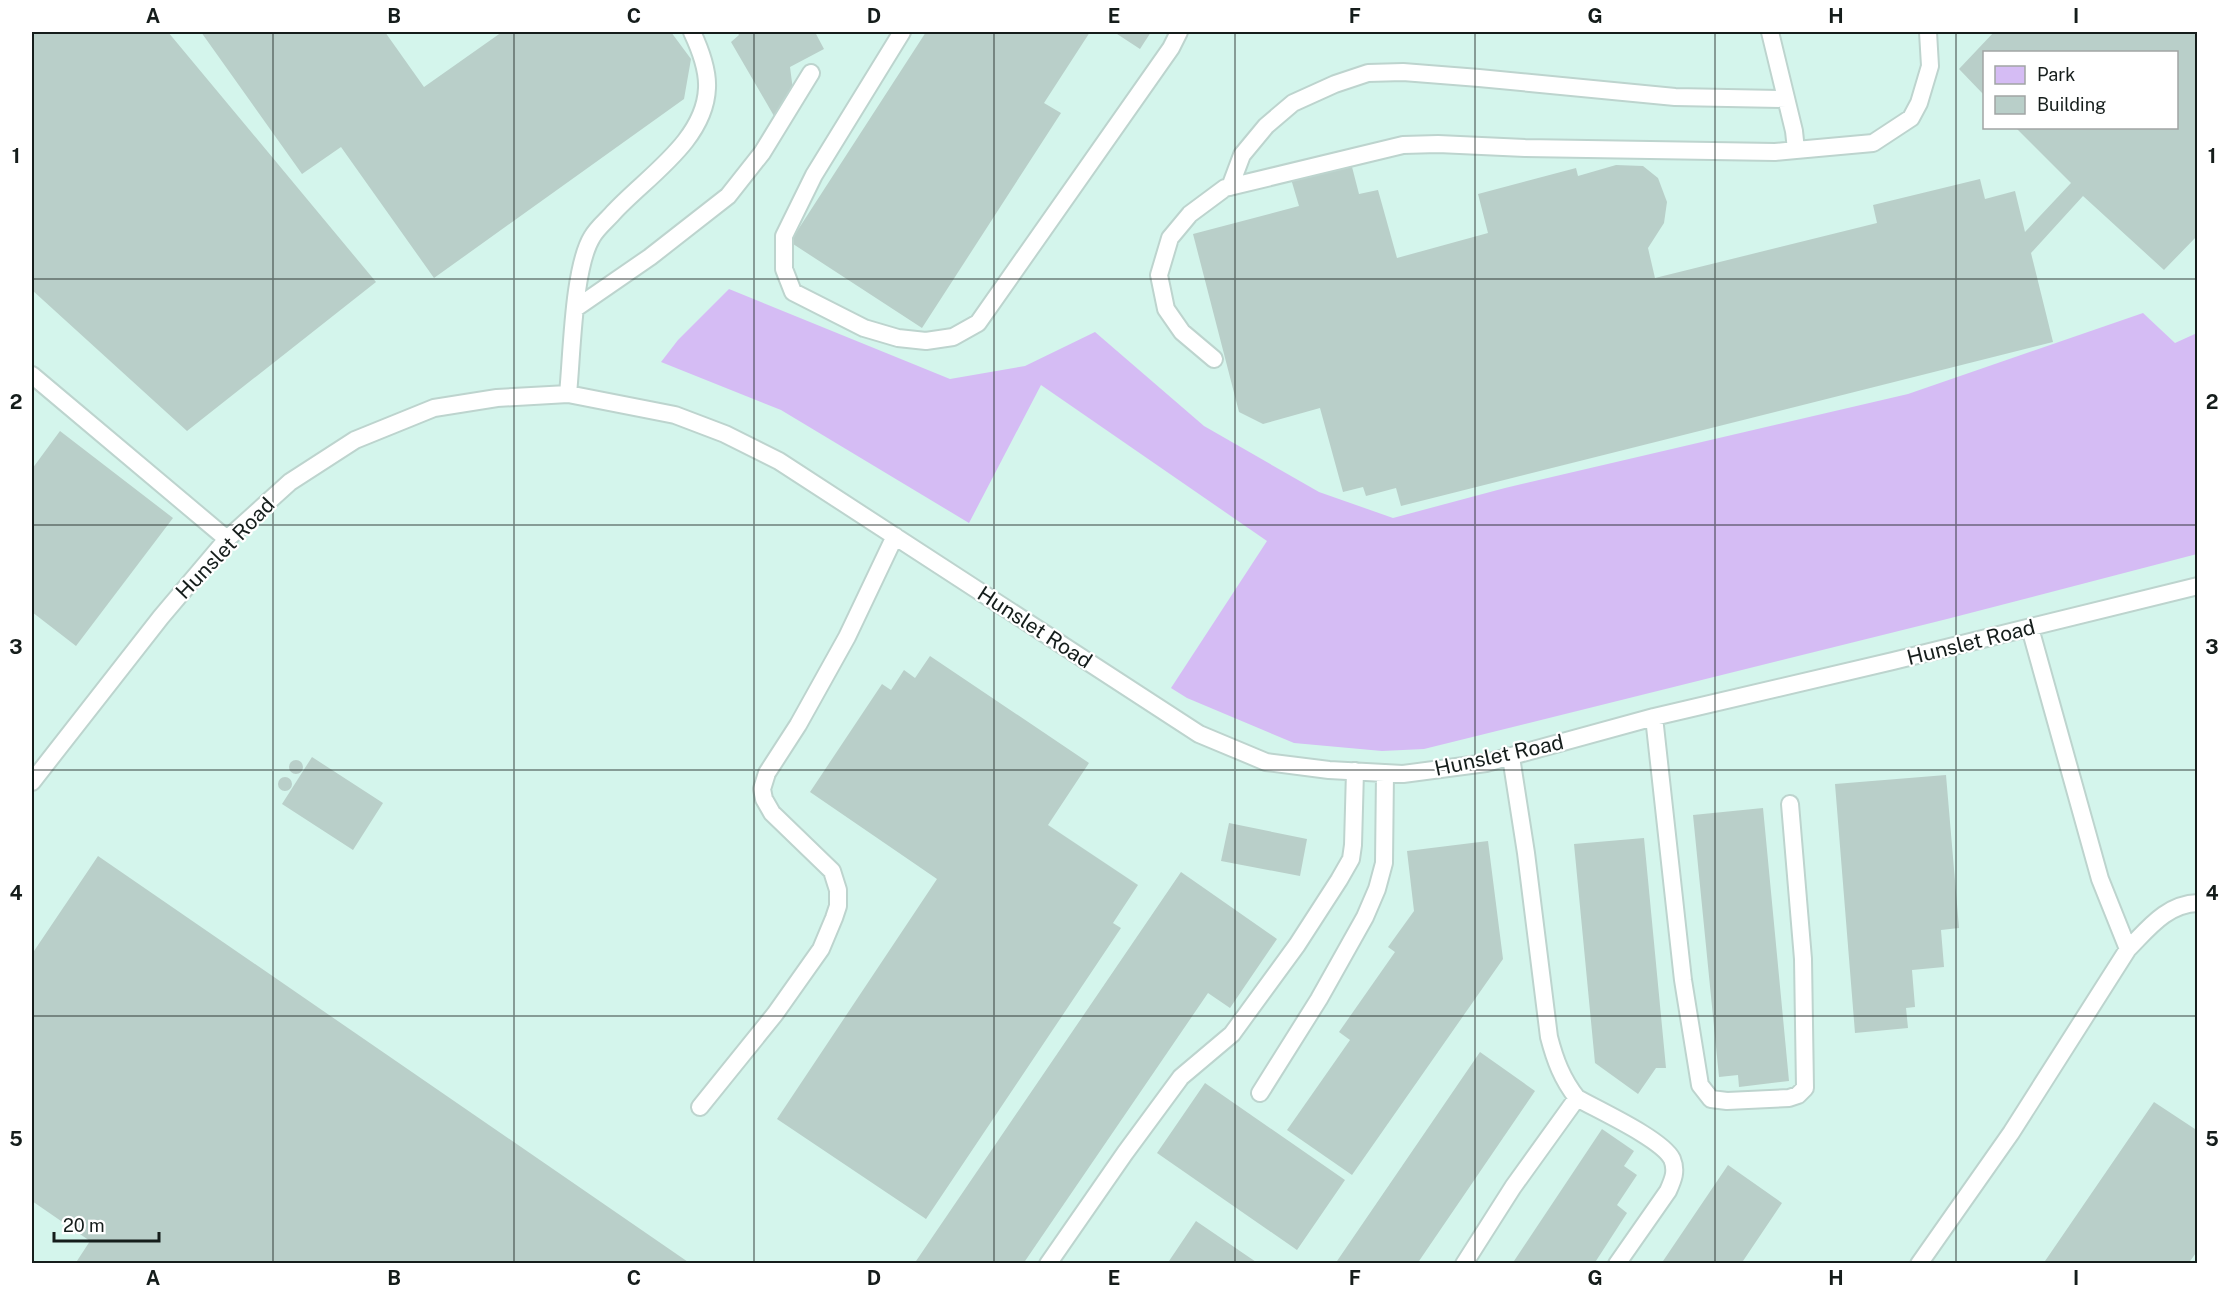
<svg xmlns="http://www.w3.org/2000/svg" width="2229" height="1295" font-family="'Public Sans',sans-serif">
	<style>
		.built { fill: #d4f5ec; fill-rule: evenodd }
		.green { fill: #d5bcf4 }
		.building { fill: #b9cfc9 }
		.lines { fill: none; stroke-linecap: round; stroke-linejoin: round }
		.service-casing { stroke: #bdd4ce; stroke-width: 20 }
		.service { stroke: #fff; stroke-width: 16 }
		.grid { fill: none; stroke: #151d1b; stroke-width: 1.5; stroke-opacity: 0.55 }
		.labels { text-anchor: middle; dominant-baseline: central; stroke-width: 4.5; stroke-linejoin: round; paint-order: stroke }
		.street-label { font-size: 21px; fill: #151d1b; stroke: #fff }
		.neatline { fill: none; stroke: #151d1b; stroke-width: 2 }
		.grid-label { font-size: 20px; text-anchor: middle; font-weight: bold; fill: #151d1b }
	</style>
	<rect width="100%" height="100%" fill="#e6fdf7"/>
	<path class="built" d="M32,32H2197V1263H32ZM1984,52H2176V128H1984Z"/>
	<path class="green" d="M729,289L950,379L1025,366L1095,332L1204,426L1319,492L1393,518L1505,488L1908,394L2143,313L2175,343L2197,333V554L1947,619L1424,749L1382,751L1294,743L1187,698L1171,688L1267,541L1041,385L969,523L781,410L661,362L678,340Z"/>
	<path class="building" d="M32,32H168L376,282L187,431L32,290Z
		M201,32H385L424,87L502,32H671L691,59L684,99L434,278L341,147L302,174Z
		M737,32H815L824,49L790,67L793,90L774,116L731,42L739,35Z
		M926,32H1090L1044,103L1061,113L922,328L790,242Z
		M1114,32H1151L1140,49Z
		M1994,32H2198V235L2164,270L2083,196L2031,253L2053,342L1401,506L1396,488L1366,496L1363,487L1343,492L1320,408L1263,424L1239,412L1193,234L1299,206L1291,179L1351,163L1359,194L1378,190L1397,258L1488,233L1478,194L1576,168L1578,176L1616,165L1643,166L1658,178L1667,202L1664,223L1648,248L1655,278L1877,223L1873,205L1980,179L1985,199L2015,191L2025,232L2071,183L2016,128H2176V52H1984V95L1959,69Z
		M60,431L173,518L76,646L32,612V469Z
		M930,656L1089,763L1048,825L1138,885L1113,923L1121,928L926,1219L777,1119L937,879L810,792L882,684L891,690L904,670L915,678Z
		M312,757L383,803L353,850L282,804Z
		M289 767a7 7 0 1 1 14 0a7 7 0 1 1-14 0Z
		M1946,775L1959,928L1941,930L1944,967L1912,970L1915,1007L1906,1008L1908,1028L1855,1033L1835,784Z
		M278 784a7 7 0 1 1 14 0a7 7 0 1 1-14 0Z
		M1763,808L1789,1081L1739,1087L1738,1075L1719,1077L1693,815Z
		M1229,823L1307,839L1300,876L1221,861Z
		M1644,838L1666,1068H1656L1638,1094L1595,1063L1574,844Z
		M1488,841L1503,959L1352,1175L1287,1130L1350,1040L1339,1032L1395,952L1388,947L1414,911L1407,851Z
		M98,856L691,1264H75L90,1241L32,1201V954Z
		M1181,872L1277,939L1230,1008L1208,993L1023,1264H914Z
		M1480,1052L1535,1091L1417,1264H1335Z
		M1205,1083L1345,1180L1297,1250L1157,1153Z
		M2154,1102L2198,1131V1250L2188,1264H2043Z
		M1602,1129L1634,1151L1624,1166L1637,1175L1617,1205L1627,1213L1594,1264H1512Z
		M1728,1165L1782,1203L1741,1264H1661Z
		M1196,1221L1259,1264H1167Z"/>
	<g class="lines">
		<defs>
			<path id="service" d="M902,32L814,175L784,236V269L793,292L864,328L898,338L926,341L953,337L978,323L1171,48L1179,32
				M1796,150L1873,143L1911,118L1919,103L1930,66L1928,32
				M1230,187L1242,155L1266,126L1293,103L1335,84L1368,73L1403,72L1479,78L1675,97L1786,99
				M576,308L650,257L728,196L762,153L811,73
				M1214,359L1182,332L1166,309L1159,275L1170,238L1190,214L1225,188L1403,145L1438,144L1525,148L1775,152L1796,150L1794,131L1770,32
				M32,375L227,539
				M568,394C572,355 573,268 592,237C597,228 607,220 613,213C646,177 705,141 707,88C708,69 700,49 692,32
				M1654,717L1683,980L1700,1085L1711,1099L1727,1101L1789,1098L1798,1095L1805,1088L1803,959L1790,804
				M32,782L161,617L227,539L290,482L355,440L434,408L497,398L568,394L675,415L725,434L779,461L1199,734L1266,762L1329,770L1403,774L1486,763L1654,717L1893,661L2198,586
				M2128,949C2148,929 2166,904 2198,903
				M1260,1093L1319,999L1365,917L1377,889L1384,863L1385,773
				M1577,1098C1598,1110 1662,1139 1672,1159C1677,1171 1673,1180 1668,1191L1617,1264
				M700,1107L775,1014L821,949L834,918L838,906V890L832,871L772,813L764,799L762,789L767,773L798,725L847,637L895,536
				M1048,1264L1125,1153L1181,1077L1232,1034L1297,945L1339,880L1351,859L1353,845L1355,771
				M1464,1264L1513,1187L1577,1098C1562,1079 1555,1060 1549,1037L1526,853L1511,757
				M1919,1264L2011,1133L2128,949L2100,879L2030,628"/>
		</defs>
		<use href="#service" class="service-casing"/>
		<use href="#service" class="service"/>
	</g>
	<path class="grid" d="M273,32V1264M514,32V1264M754,32V1264M994,32V1264M1235,32V1264M1475,32V1264M1715,32V1264M1956,32V1264M32,279H2198M32,525H2198M32,770H2198M32,1016H2198"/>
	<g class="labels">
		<g class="street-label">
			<text transform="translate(225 548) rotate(-46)">Hunslet Road</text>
			<text transform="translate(1035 627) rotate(33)">Hunslet Road</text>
			<text transform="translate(1971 642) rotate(-14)">Hunslet Road</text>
			<text transform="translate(1499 755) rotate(-12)">Hunslet Road</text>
		</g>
	</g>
	<rect width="2229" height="1295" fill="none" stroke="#ffffff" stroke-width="66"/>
	<rect x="1983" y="51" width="195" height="78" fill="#ffffff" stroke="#a1a5a4" stroke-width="1.5"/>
	<rect x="1995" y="66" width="30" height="18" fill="#d5bcf4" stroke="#a1a5a4" stroke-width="1.5"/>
	<text x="2037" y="81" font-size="18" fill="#151d1b">Park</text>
	<rect x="1995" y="96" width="30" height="18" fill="#b9cfc9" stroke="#a1a5a4" stroke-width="1.5"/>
	<text x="2037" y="111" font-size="18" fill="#151d1b">Building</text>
	<path d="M54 1232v9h105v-9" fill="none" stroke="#151d1b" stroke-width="3"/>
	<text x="63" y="1232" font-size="18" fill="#151d1b" stroke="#ffffff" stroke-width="4.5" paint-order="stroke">20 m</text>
	<rect x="33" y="33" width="2163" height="1229" class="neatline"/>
	<g class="grid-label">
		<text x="153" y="23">A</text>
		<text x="394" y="23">B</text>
		<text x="634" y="23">C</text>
		<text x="874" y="23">D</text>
		<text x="1114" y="23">E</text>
		<text x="1355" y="23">F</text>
		<text x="1595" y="23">G</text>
		<text x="1836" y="23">H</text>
		<text x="2076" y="23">I</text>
		<text x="16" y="163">1</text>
		<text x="2212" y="163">1</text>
		<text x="16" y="409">2</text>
		<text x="2212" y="409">2</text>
		<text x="16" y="654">3</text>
		<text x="2212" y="654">3</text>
		<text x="16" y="900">4</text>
		<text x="2212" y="900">4</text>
		<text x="16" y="1146">5</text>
		<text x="2212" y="1146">5</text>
		<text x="153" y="1285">A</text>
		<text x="394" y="1285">B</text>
		<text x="634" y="1285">C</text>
		<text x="874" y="1285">D</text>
		<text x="1114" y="1285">E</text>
		<text x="1355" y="1285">F</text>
		<text x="1595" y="1285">G</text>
		<text x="1836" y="1285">H</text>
		<text x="2076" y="1285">I</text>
	</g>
</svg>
